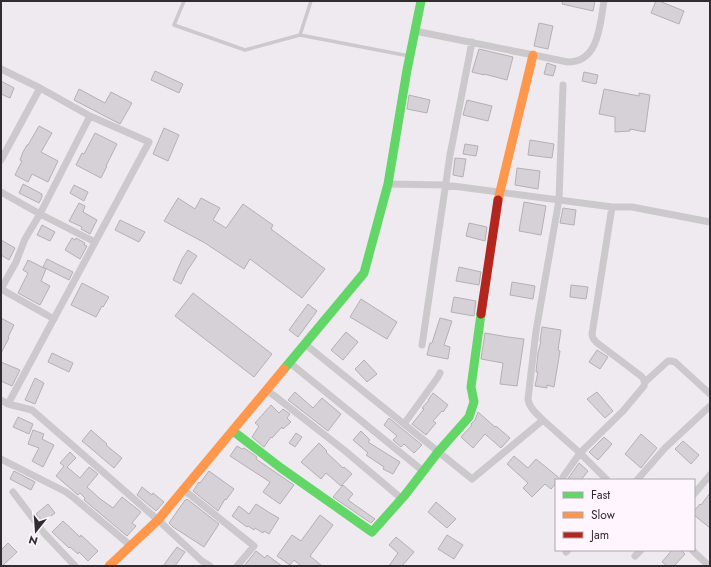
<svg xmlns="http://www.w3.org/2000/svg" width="711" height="567" font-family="Jost,sans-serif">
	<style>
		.building { fill: #d6d1d6; stroke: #b4b0b4 }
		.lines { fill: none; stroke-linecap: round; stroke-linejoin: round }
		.lane { stroke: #cbc9cb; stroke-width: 3.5 }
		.street { stroke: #cbc9cb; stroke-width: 7 }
		.fast { stroke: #63d668; stroke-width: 9 }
		.slow { stroke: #ff974d; stroke-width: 9 }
		.jam { stroke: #b3261e; stroke-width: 9 }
	</style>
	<rect width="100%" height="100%" fill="#efeaef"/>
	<path class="building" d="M563,1H595L593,11L562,4Z
		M656,1H659L684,11L679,24L651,13Z
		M539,23L553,26L548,49L534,46Z
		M479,49L513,57L507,80L484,74V75L472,72Z
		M547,63L556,66L553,76L544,74Z
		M155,71L183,84L179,93L151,80Z
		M584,72L598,75L596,84L582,81Z
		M1,81L14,88L10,98L1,94Z
		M79,89L105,103L111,92L132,103L120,124L74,100Z
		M604,89L639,96V93L650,95L645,132L630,129V131L615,132V117L599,114Z
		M409,95L430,100L427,113L407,109Z
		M467,100L492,106L488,121L463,115Z
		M39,126L52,133L41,152L58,161L48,182L32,174L28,182L15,175L22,161L20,160L23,152L27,145H28Z
		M164,128L179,135L168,161L153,154Z
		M95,133L117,144L106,166H107L101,178L76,165L82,153L84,154Z
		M530,140L554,144L552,158L528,155Z
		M465,144L478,146L476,156L463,154Z
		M455,158L466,159L463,177L453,175Z
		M517,168L540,171L538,189L515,185Z
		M23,184L42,194V197L39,203L19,193Z
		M74,185L88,192L84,201L70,193Z
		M178,198L195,209L201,198L220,208L213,220L226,228L243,204L273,225L271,229L325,269L302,298L250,259L244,269L205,243L164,221Z
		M524,202L546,206L541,235L519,231Z
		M79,203L85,206L83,212L97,220L90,234L81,229L82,227L69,221Z
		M563,208L576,210L574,225L560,223Z
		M120,220L145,232L139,242L115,230Z
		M469,223L487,227L485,241L466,236Z
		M42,225L55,232L50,241L37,235Z
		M72,238L75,240L76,238L85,243L84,245L87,246L80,259L65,250Z
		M1,240L15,248L9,260L1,255Z
		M188,250L197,256L187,271L181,284L173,280L182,259Z
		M47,259L73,272L69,280L43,267Z
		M28,260L46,269L41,281L50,286L40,305L18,293L28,273L23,270Z
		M459,267L481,272L479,285L456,281Z
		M512,282L535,286L533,299L510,295Z
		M82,283L109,297L103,307L102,306L96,317L71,305Z
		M571,285L588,287L586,299L570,297Z
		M193,293L272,354L254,377L175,316Z
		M454,297L476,301L474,316L451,312Z
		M361,299L397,322L387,339L350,317Z
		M308,304L317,311L298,337L289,330Z
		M1,318L14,325L8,337L9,338L1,353Z
		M440,318L452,321L444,345L450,347L448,359L427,355L430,343H432Z
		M542,327L561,330L558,350L560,351L554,387L547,385V388L535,386L538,372H536L538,353L541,341H540Z
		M346,332L358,342L343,360L331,350Z
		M485,333L508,337L524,339L517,386L500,384L503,363L481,359Z
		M597,350L608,357L600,369L589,362Z
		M52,353L73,363L69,372L48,362Z
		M364,360L377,374L367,382L355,369Z
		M1,362L20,370L12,386L1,381Z
		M35,378L44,383L35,404L25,400Z
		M295,392L313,408L322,398L341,414L328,431L288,400Z
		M597,392L613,411L605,418L587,399Z
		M433,393L448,405L443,412L442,411L433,421L436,423L426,435L412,424L424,409L422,408L429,400H428Z
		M271,405L279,413L283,409L290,414L287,418L291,422L283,429L282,427L272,438L271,437L264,447L252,437L259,426L255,423Z
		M478,412L495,427L496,426L510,438L501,448L485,434L473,448L461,437L472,425L471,424L475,420Z
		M18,417L33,424L29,434L13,427Z
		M389,418L422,445L414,453L404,444L401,447L393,440L397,436L384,425Z
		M33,430L44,434L42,439L54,445L43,467L32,461L39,448L28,444Z
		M91,430L107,444L106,445L112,450L122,458L114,468L82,441Z
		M361,431L370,440L368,442L400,462L393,474L383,469L384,467L366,455L368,453L353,440Z
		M296,433L302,437L295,447L289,443Z
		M641,434L657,448L641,468L625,454Z
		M604,437L612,444L598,460L589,452Z
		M683,441L699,455L691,464L675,449Z
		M319,443L327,451L326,452L343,468L344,467L352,474L341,486L326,473L321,479L301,462Z
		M237,446L242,449L244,448L257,457L256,459L294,485L280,504L263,492L270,482L230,456Z
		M70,452L76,458L67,467L80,478L89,467L98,474L87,487L99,498L113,508L122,497L141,512L132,523L136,526L127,536L84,500L85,498L80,493L78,495L56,476L64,466L60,463Z
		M514,456L528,468L536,459L558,477L559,480H556V483L551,489L545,484L532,497L523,488L528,483L507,464Z
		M579,463L588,471L581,480H567Z
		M14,471L35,482L31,490L10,479Z
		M209,471L234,489L226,500L225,499L218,511L193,491L199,482L200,483Z
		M343,485L353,494L348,500L375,519L371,523L333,497Z
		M142,487L152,495L153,493L164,502L156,511L137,495Z
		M710,493V528L694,515V511L700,504L701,505Z
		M187,499L219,524L204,547L173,527L169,523L185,500H186Z
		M436,502L456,519L447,528L428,512Z
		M48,504L55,513L43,522L36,514Z
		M256,504L270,513L279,518L269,534L264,531L263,533L255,528L254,530L248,526L247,527L232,516L239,506L249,514Z
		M320,515L333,525L310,556L322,566H301L294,560L290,565L277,556L292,535L301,541Z
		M63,521L80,537L81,535L98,551L88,561L79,552L78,554L70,547L69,548L52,532Z
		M447,535L463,545L454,559L438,549Z
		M396,537L414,552L402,566H389L398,553L389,545Z
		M8,543L17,552L2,566H1V550Z
		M177,547L185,552L175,566H163Z
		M672,550H681L685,554L674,566H667L662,562Z
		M256,551L265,558L267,555L282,566H244Z"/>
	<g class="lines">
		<path class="lane" d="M184,1L174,25L245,50L300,35L409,56
			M300,35L311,1"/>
		<path class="street" d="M415,31L568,62C599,62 600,24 604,1
			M1,69L40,88L1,160
			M388,184L445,185L612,207H632L710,222
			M1,192L40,214L95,242
			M1,289L16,262L25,239L40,214L90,116L40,88
			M1,289L54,319
			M305,344L472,479L543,420L580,453L607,480
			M422,345L450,155L472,42
			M290,363L423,471
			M645,382L668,361H671L675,362L710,394
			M267,390L344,450L402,499
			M1,400L8,404L32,410L158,520L202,561L210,566
			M8,404L149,142L90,116
			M543,420C537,414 529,408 528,399L536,331L559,200L563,85
			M404,424L438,377L440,373
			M1,459L66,492L74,498L131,546
			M563,477L580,453L623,411L644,386C645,381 644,379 641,376L596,342L593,338L592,334L612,207
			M637,480L665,448L710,406
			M184,490L254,546L237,566
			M13,492L44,533L75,566
			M694,494L710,475
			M692,550L709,566
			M566,552L568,550
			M635,556L641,550"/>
		<path class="fast" d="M284,369L364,273L388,184L407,70L421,1
			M233,431L281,468L372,532L405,495L438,452L469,417L474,402L471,387L481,314"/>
		<path class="slow" d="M498,200L533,55
			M109,566L158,520L284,369"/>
		<path class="jam" d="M481,314L498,200"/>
	</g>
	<rect width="711" height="567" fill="none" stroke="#302c30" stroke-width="4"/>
	<rect x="555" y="479" width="140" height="72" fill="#fef5fe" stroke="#aca5ac"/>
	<rect x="563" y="492" width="20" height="6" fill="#63d668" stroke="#aca5ac"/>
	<text x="591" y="499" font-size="12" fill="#302c30">Fast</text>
	<rect x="563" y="512" width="20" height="6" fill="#ff974d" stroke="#aca5ac"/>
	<text x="591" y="519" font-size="12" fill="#302c30">Slow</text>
	<rect x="563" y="532" width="20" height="6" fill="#b3261e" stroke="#aca5ac"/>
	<text x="591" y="539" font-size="12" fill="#302c30">Jam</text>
	<g transform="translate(36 531) rotate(197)" stroke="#fef5fe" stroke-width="3" paint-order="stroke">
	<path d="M0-3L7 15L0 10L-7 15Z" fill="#302c30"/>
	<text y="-6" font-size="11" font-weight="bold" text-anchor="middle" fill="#302c30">N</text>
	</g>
</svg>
